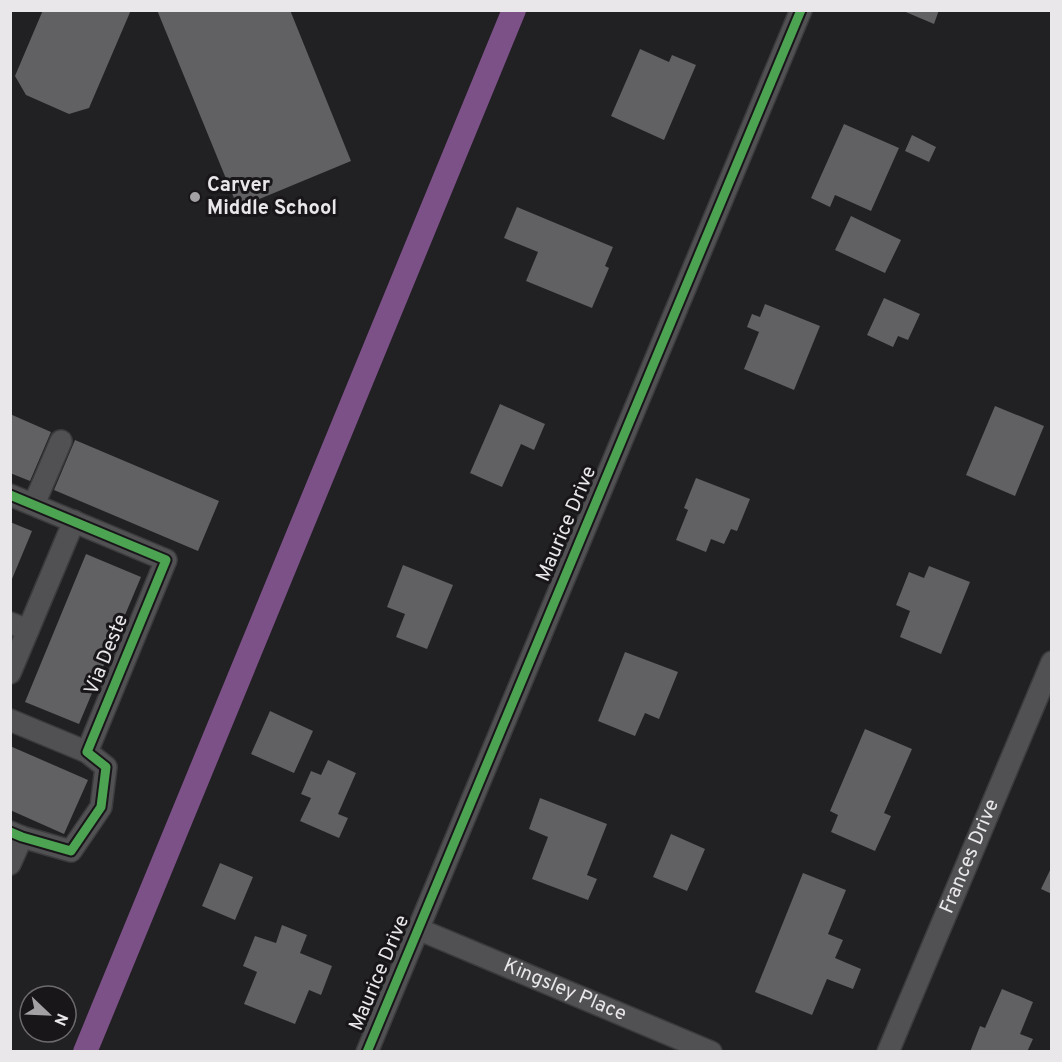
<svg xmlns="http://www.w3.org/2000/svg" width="1062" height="1062" font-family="Overpass,sans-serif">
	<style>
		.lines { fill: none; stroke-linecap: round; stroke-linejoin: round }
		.canal { stroke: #7c5188; stroke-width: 24 }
		.building { fill: #616062 }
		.street-casing { stroke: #3b3a3c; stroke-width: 24 }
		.street { stroke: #515052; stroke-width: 21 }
		.cycleway-casing { stroke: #19161a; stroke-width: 13 }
		.cycleway { stroke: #4ca352; stroke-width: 9 }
		.poi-dot { fill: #a4a1a5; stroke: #19161a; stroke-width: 2 }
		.labels { text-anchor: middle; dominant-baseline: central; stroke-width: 6; stroke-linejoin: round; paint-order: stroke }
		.poi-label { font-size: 20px; font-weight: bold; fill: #eae7eb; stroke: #19161a; text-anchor: start }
		.street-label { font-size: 20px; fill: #eae7eb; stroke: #19161a }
	</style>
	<rect width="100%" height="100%" fill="#212022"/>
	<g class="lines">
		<path class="canal" d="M85,1052L514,10"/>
	</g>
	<path class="building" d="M43,10H131L89,108L69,114L26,95L15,76Z
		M157,10H290L351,161L238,208Z
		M901,10H939L934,24Z
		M640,49L669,62L672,55L696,65L664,140L611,116Z
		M844,124L899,148L871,211L835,195L830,207L811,198Z
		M912,135L936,147L929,162L905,151Z
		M517,207L613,247L605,266L609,268L592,308L526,281L538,252L504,238Z
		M851,216L901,240L885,273L835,250Z
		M884,298L920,314L908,340L898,336L893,347L867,335Z
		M765,304L820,326L794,390L744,369L759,332L747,327L752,314L760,317Z
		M500,404L545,424L534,450L521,444L502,487L470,473Z
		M995,406L1044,426L1015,496L966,475Z
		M10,414L51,432L30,481L10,473Z
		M75,440L219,501L198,551L54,490Z
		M696,478L750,499L737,531L731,529L724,544L711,539L706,552L676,540L688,510L684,508Z
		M10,522L32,531L12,579H10Z
		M86,554L141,577L79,724L25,702Z
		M403,565L453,585L427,649L396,637L405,614L387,607Z
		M929,566L970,582L941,654L900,637L910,611L896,605L909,572L924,578Z
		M625,652L678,672L659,719L645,713L635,736L598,721Z
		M270,711L313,731L294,773L251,754Z
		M865,729L912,749L884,813L891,816L875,851L831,832L838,815L830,811Z
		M10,746L88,780L64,834L10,810Z
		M328,760L356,773L338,814L348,818L339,838L300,821L311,798L301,794L311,771L321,775Z
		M540,798L607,824L587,875L597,879L588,900L532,879L548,837L529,829Z
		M671,834L705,849L687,891L653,877Z
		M220,863L253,877L235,920L202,906Z
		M1052,866V894L1041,889Z
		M803,873L846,890L828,934L843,940L835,958L861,969L853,989L827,979L812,1015L755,992Z
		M282,925L307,935L300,953L332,966L321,995L309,990L295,1024L244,1004L257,972L243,966L255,936L276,943Z
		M1002,989L1033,1002L1020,1034L1033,1039L1027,1052H970L980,1026L985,1028Z"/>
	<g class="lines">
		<defs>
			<g id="street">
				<path d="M10,495L166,560L87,752L106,767L101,807L71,851L22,837L10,832"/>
				<path d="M34,504L61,441"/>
				<path d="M10,623L28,630"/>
				<path d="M10,673L74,521"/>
				<path d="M10,720L87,752"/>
				<path d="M10,864L22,837"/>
				<path id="s1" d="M418,929L711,1052"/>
				<path d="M367,1052L801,10"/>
				<path id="s2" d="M888,1052L1052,662"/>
			</g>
		</defs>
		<use href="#street" class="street-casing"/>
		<use href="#street" class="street"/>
		<defs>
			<path id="cycleway" d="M10,495L166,560L87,752L106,767L101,807L71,851L22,837L10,832
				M367,1052L801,10"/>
		</defs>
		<use href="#cycleway" class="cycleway-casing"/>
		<use href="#cycleway" class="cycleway"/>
	</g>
	<circle class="poi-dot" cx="195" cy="197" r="6"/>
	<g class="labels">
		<g class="poi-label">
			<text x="207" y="186">Carver<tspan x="207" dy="23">Middle School</tspan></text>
		</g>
		<g class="street-label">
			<text transform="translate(567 524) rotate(-67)">Maurice Drive</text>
			<text transform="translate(107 655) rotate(-68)">Via Deste</text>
			<text stroke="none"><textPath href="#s2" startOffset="212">Frances Drive</textPath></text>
			<text transform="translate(380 973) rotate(-67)">Maurice Drive</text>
			<text stroke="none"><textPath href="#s1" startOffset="159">Kingsley Place</textPath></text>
		</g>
	</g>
	<rect width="1062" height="1062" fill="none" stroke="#eae7eb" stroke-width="24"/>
	<g transform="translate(48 1014) rotate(113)"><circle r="28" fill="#19161a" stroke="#6d6a6e" stroke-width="1.5"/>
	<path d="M0-4.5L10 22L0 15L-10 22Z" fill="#a4a1a5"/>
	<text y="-9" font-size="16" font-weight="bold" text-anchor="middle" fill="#eae7eb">N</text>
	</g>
</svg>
